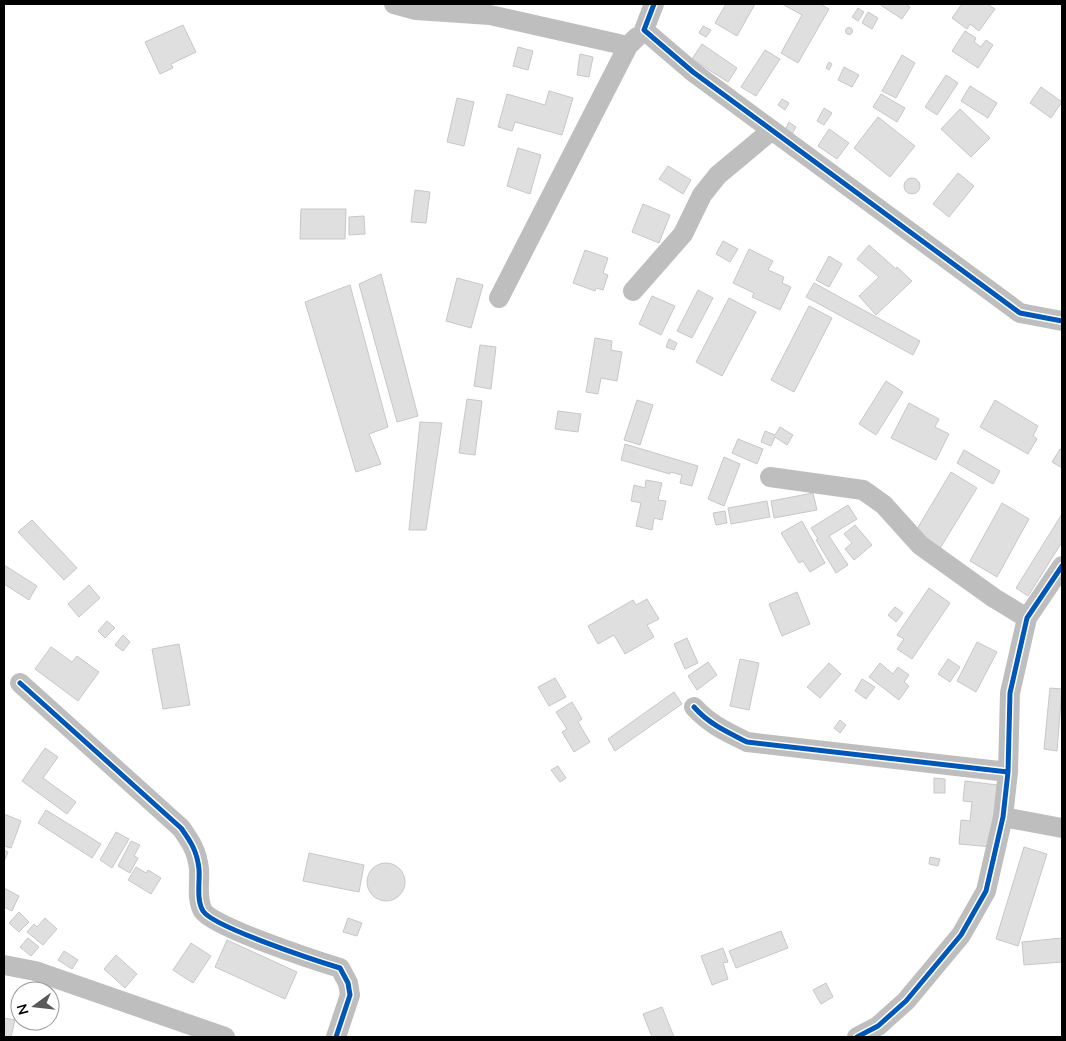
<svg xmlns="http://www.w3.org/2000/svg" width="1066" height="1041" font-family="Mulish,sans-serif">
	<style>
		.building { fill: #dfdfdf; stroke: #c7c7c7 }
		.lines { fill: none; stroke-linecap: round; stroke-linejoin: round }
		.street { stroke: #bebebe; stroke-width: 20 }
		.cycleway-casing { stroke: #fff; stroke-width: 8 }
		.cycleway { stroke: #0057b8; stroke-width: 5 }
	</style>
	<rect width="100%" height="100%" fill="#fff"/>
	<path class="building" d="M726,4H755L737,36L715,23Z
		M782,4H820L829,9L798,63L781,53L802,15Z
		M879,4H905L910,7L902,19Z
		M962,4H987L995,9L979,31L970,24L967,29L952,18Z
		M858,8L864,12L858,21L852,17Z
		M868,12L878,18L872,29L862,23Z
		M183,25L196,52L171,64L173,68L160,74L145,42Z
		M703,26L711,30L706,37L699,33Z
		M845.5 31a3.5 3.5 0 1 1 7 0a3.5 3.5 0 1 1-7 0Z
		M965,31L976,38L974,42L981,47L986,40L993,45L978,68L952,51Z
		M702,44L737,68L728,82L692,59Z
		M518,47L533,51L528,70L513,66Z
		M765,50L780,59L756,96L741,87Z
		M580,54L593,57L589,77L577,75Z
		M902,55L915,63L896,98L882,91Z
		M829,62L832,64L829,70L826,68Z
		M844,67L859,75L852,87L838,80Z
		M946,75L958,83L937,115L925,107Z
		M970,86L997,103L988,118L961,101Z
		M1041,87L1062,102L1051,118L1030,103Z
		M549,91L573,98L562,135L515,122L512,131L498,127L507,94L545,105Z
		M881,94L905,108L897,122L873,107Z
		M457,98L474,102L464,146L447,142Z
		M782,99L789,103L785,110L778,105Z
		M824,108L832,113L824,125L817,121Z
		M960,109L990,138L971,157L941,129Z
		M878,117L915,146L890,177L854,148Z
		M789,122L796,127L792,134L785,130Z
		M829,129L849,143L837,159L818,146Z
		M518,148L541,155L530,194L507,186Z
		M668,166L691,180L683,194L659,179Z
		M958,173L974,186L949,217L933,204Z
		M904 186a8 8 0 1 1 16 0a8 8 0 1 1-16 0Z
		M415,190L430,192L426,223L411,222Z
		M643,204L670,215L659,243L632,232Z
		M301,209H346L345,239H300Z
		M364,216L365,234L349,235V217Z
		M723,241L738,249L730,262L716,254Z
		M869,245L896,269L897,267L912,281L876,315L859,296L879,277L857,259Z
		M749,249L773,261L768,270L784,277L782,283L791,287L780,310L752,297L754,293L733,283Z
		M585,250L608,258L603,273L608,275L603,290L596,288L595,291L573,283Z
		M829,256L842,264L829,287L816,280Z
		M381,274L418,416L397,422L359,284Z
		M457,278L483,285L471,328L446,321Z
		M814,283L920,341L913,355L806,297Z
		M350,285L388,427L369,434L381,464L356,472L305,302Z
		M698,290L713,298L692,338L677,331Z
		M652,296L675,306L661,335L639,324Z
		M729,298L756,312L722,376L696,362Z
		M809,306L832,318L794,392L771,380Z
		M595,338L612,341L611,350L622,352L617,381L601,378L598,394L586,392Z
		M669,339L677,343L674,350L666,347Z
		M480,345L496,347L491,389L474,386Z
		M886,381L903,392L876,435L859,424Z
		M467,399L482,401L475,455L459,453Z
		M637,400L653,405L640,445L624,440Z
		M995,400L1038,426L1033,436L1037,439L1028,454L980,427Z
		M909,403L939,419L935,427L949,434L936,460L891,438Z
		M558,411L581,414L578,432L555,429Z
		M420,422L442,423L426,530H409Z
		M780,427L793,435L787,445L775,437L771,446L761,442L765,431L775,435Z
		M738,439L763,449L757,464L732,453Z
		M625,444L698,466L692,486L680,483L682,475L670,472V474L621,460Z
		M1060,449L1062,450V468L1052,462Z
		M964,450L1000,471L993,484L957,463Z
		M724,457L740,464L724,506L708,499Z
		M951,472L977,488L939,550L914,534Z
		M646,480L662,483L658,500L666,501L662,520L654,518L652,530L636,526L641,503L631,501L634,485L645,488Z
		M813,493L817,510L774,518L771,501Z
		M767,501L770,517L731,524L728,508Z
		M1002,503L1029,519L997,577L970,561Z
		M848,505L857,519L829,536L848,565L836,573L816,540L818,539L811,528Z
		M725,511L727,523L716,525L713,513Z
		M1062,514V542L1028,596L1016,588Z
		M32,520L77,568L64,580L18,532Z
		M802,521L825,563L810,572L803,561L799,563L781,533Z
		M855,525L872,545L854,560L845,549L852,543L844,534Z
		M4,565L37,586L29,600L4,584Z
		M89,585L100,598L79,617L68,604Z
		M929,588L950,603L912,659L897,649L904,639L897,635Z
		M797,592L810,624L782,636L769,604Z
		M647,599L659,619L647,625L654,637L625,654L614,635L598,644L588,626L633,600L636,605Z
		M895,607L903,613L896,622L888,615Z
		M107,621L115,628L105,638L98,631Z
		M123,635L130,642L123,651L115,645Z
		M687,638L698,663L685,669L674,644Z
		M977,642L997,652L976,692L957,681Z
		M179,644L190,705L163,709L152,649Z
		M51,647L72,662L77,656L99,672L78,701L35,669Z
		M740,659L759,663L749,710L730,706Z
		M948,659L960,667L950,682L938,674Z
		M708,662L717,675L697,690L688,676Z
		M829,663L841,674L820,698L807,687Z
		M880,663L893,674L898,667L909,675L904,682L909,686L899,700L869,677Z
		M555,678L566,697L549,706L538,687Z
		M862,679L875,687L866,699L855,691Z
		M1050,688L1062,689L1057,751L1044,749Z
		M674,692L682,704L615,751L608,739Z
		M572,702L582,719L578,722L590,742L574,752L562,732L567,729L556,712Z
		M840,720L846,725L840,733L834,728Z
		M45,748L58,757L43,778L76,802L67,814L22,781Z
		M558,766L566,778L560,782L551,770Z
		M934,778L945,779V793H934Z
		M965,781L998,785L992,847L959,844L961,820L970,821L972,802L963,801Z
		M46,810L101,844L92,858L38,823Z
		M4,814L21,821L11,848L4,846Z
		M116,832L129,839L112,868L100,860Z
		M131,841L140,845L134,856L138,858L130,873L118,866Z
		M1024,847L1047,854L1018,946L996,939Z
		M4,850L8,852L4,862Z
		M309,853L364,865L359,892L303,881Z
		M930,857L940,859L938,866L929,864Z
		M367 882a19 19 0 1 1 38 0a19 19 0 1 1-38 0Z
		M136,867L146,873L148,870L161,878L151,894L128,880Z
		M4,888L19,896L12,911L4,907Z
		M19,912L29,922L19,932L9,923Z
		M45,918L57,929L43,945L27,932L34,924L37,927Z
		M348,918L362,923L357,936L343,932Z
		M781,931L788,948L736,968L729,951Z
		M28,938L39,947L31,956L20,947Z
		M1062,938V962L1024,965L1022,942Z
		M227,940L297,972L285,999L215,967Z
		M191,943L211,956L193,983L173,970Z
		M723,948L728,962L723,963L728,979L712,985L701,956Z
		M64,951L78,960L72,969L58,960Z
		M116,955L137,974L125,988L104,969Z
		M826,983L833,997L821,1004L813,990Z
		M662,1007L674,1037H652L643,1014Z
		M4,1018L15,1020L11,1037H4Z"/>
	<g class="lines">
		<path class="street" d="M394,4L416,10L490,15L628,46L637,37
			M654,4L644,30L693,72L1020,313L1062,321
			M633,291L683,234L702,195L718,175L772,130
			M499,298L628,46
			M770,477L863,490L884,505L920,545L994,598L1027,618
			M20,683L181,828C191,842 197,851 199,869C200,882 196,899 203,911C213,927 317,961 340,968L348,983L350,995L336,1037
			M694,707C709,724 727,732 747,742L1008,772
			M1003,817L1062,828
			M4,965L35,971L225,1037
			M857,1037L878,1026L906,1001L961,935L986,891L1003,817L1008,772L1010,693L1027,618L1062,566"/>
		<defs>
			<path id="cycleway" d="M654,4L644,30L693,72L1020,313L1062,321
				M20,683L181,828C191,842 197,851 199,869C200,882 196,899 203,911C213,927 317,961 340,968L348,983L350,995L336,1037
				M694,707C709,724 727,732 747,742L1008,772
				M857,1037L878,1026L906,1001L961,935L986,891L1003,817L1008,772L1010,693L1027,618L1062,566"/>
		</defs>
		<use href="#cycleway" class="cycleway-casing"/>
		<use href="#cycleway" class="cycleway"/>
	</g>
	<rect width="1066" height="1041" fill="none" stroke="#000000" stroke-width="10"/>
	<g transform="translate(35 1006) rotate(255)"><circle r="24" fill="#ffffff" stroke="#999999"/>
	<path d="M0-4L9 19L0 12L-9 19Z" fill="#595959"/>
	<text y="-8" font-size="14" font-weight="bold" text-anchor="middle" fill="#000000">N</text>
	</g>
</svg>
